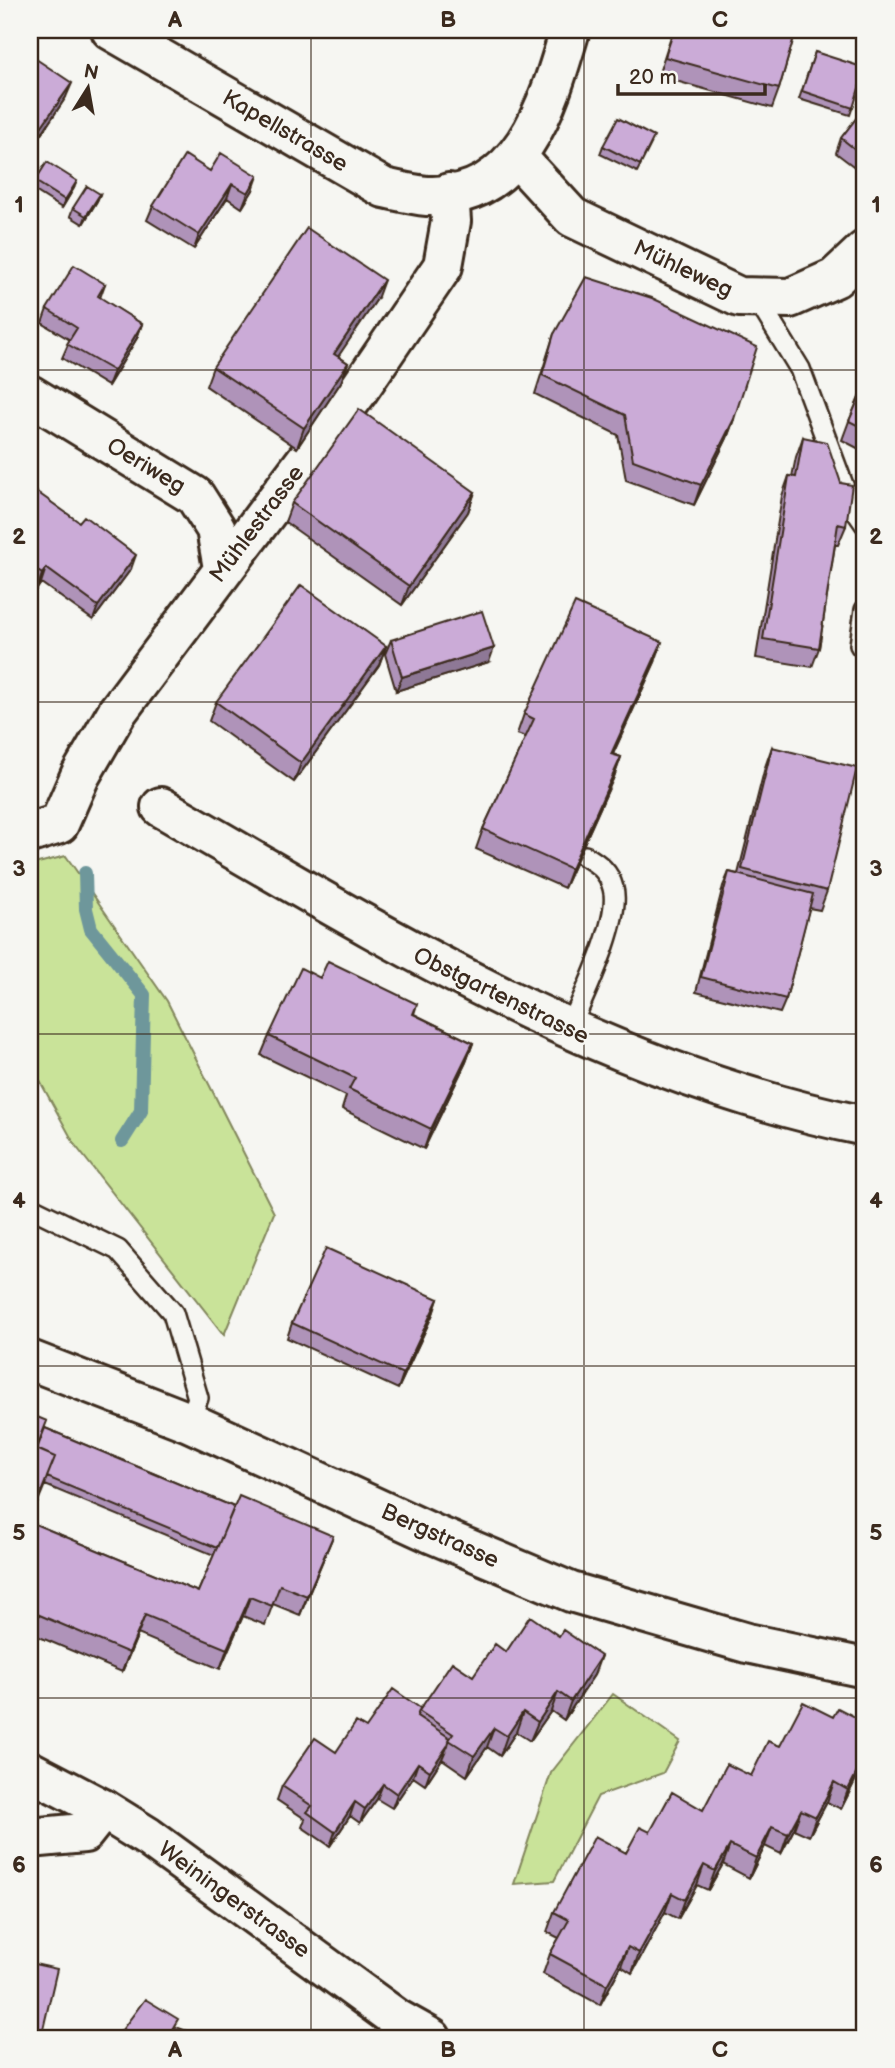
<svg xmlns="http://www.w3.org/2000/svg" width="895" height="2068" font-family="'Balsamiq Sans',sans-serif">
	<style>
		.green { fill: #c9e399; stroke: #82865c; stroke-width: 2 }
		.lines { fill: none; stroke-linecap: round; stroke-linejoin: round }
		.stream { stroke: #6e979b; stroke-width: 14 }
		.lane-casing { stroke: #3b2a1e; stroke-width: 24 }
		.street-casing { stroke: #3b2a1e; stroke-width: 44 }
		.secondary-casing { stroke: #3b2a1e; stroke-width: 44 }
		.lane { stroke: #f6f6f2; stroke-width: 19 }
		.street { stroke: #f6f6f2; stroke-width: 38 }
		.secondary { stroke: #f6f6f2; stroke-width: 38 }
		.wall { fill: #af93b9; stroke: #3b2a1e; stroke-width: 2 }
		.shaded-wall { fill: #8e7896; stroke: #3b2a1e; stroke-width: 2 }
		.building { fill: #cbabd7; stroke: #3b2a1e; stroke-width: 2 }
		.grid { fill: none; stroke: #3b2a1e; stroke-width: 2; stroke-opacity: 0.55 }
		.labels { text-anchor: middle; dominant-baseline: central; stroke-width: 5; stroke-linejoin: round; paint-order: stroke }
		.street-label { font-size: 23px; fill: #3b2a1e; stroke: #f6f6f2 }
		.neatline { fill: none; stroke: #3b2a1e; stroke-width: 2.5 }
		.grid-label { font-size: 23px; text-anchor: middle; font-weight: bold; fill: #3b2a1e }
	</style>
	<rect width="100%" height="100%" fill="#f6f6f2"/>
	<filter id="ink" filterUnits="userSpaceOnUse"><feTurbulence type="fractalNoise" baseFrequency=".0143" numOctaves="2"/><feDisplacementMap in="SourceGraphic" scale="14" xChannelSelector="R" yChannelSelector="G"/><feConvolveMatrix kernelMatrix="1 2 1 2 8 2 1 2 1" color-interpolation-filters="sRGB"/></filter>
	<g filter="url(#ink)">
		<path class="green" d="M66,856L167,1001L274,1213L224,1335L75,1145L30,1063V865Z
			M613,1694L680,1741L663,1773L598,1796L554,1881L514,1884L551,1773Z"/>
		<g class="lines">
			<path class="stream" d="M85,873L86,909L91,929L144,995L141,1111L122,1141"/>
			<defs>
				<path id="lane" d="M756,297L800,369L849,501L865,524
					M865,610L860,645L865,651
					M569,1030C582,999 622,919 613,888C609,872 599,864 585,856
					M30,1207L118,1250L173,1313L198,1398L189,1422"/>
				<path id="street" d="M111,30L384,188C398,191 413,195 427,196C522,200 549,102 570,30
					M517,157L572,217L739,297L790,298L835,278L865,250
					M30,395L195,496L216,529L223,568
					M161,807C389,939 604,1073 865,1126
					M30,833L59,824L80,776L117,712L358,391L443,266L451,221L449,193
					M30,1360L189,1422L433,1534L571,1592L747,1643L865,1668
					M30,1838L84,1833L103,1809"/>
				<path id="secondary" d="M30,1771L103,1809L148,1837L397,2019L431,2038"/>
			</defs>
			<use href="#lane" class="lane-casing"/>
			<use href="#street" class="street-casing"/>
			<use href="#secondary" class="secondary-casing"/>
			<use href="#lane" class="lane"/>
			<use href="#street" class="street"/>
			<use href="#secondary" class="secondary"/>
		</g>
		<path class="wall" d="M673,30H796L779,89L772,108L658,76Z
			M815,52L865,71L850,115L799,99Z
			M30,55L66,97L36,142L30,137Z
			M865,107V175L836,153L841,138Z
			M651,144L637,172L600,154L603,146Z
			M210,171L253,190L242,208L227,198L194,249L147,220L153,206Z
			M35,181L74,188L62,208L32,189Z
			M100,194L97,201L83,224L70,216L73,208Z
			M105,284L100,298L142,324L137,338L108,386L62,358L70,340L42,323L47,309Z
			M377,299L338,356L348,363L341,382L297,448L206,386L213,367Z
			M554,334L734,419L727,438L694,505L626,480L618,435L535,394Z
			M865,384V452L842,440L849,421Z
			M803,437L846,526L838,545H835L819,648L812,667L756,658L782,496L789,476L792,477L796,457Z
			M30,487L131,569L93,620L41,583L37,589L30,583Z
			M475,492L468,512L402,605L285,522L292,503Z
			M391,640L489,662L396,691L385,654Z
			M386,646L379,665L294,782L209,721L216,702Z
			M655,662L613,754L621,757L614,777L564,888L476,849L483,829L526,737L517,734L524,714Z
			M772,747L827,891L820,910L809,908L786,999L780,1013L696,992L723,886L729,872L738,874L765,767Z
			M320,978L417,1004L414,1014L473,1043L466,1062L424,1149L342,1109L346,1096L261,1055L269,1036Z
			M438,1299L433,1314L398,1389L287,1338L292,1323Z
			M30,1414L45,1428L234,1507L333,1536L325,1555L300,1615L273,1604L265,1625L243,1616L220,1669L138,1634L122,1672L30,1633V1522L198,1592L214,1555L45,1485L46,1482L30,1521Z
			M506,1652L594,1675L564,1720L551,1711L530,1741L516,1732L500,1756L487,1747L467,1776L442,1759L425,1785L413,1777L392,1808L377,1799L360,1823L350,1816L330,1846L302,1827L305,1819L277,1800L282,1786L336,1752L366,1728L420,1708L473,1676Z
			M833,1717L865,1722V1761L841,1809L827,1802L809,1836L794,1829L781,1854L765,1846L749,1878L723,1864L708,1890L697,1885L678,1919L665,1912L632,1973L621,1966L600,2005L543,1974L550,1954L559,1938L547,1932L554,1912L650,1832L703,1810L751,1776L780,1746Z"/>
		<path class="shaded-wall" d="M72,83L66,97L36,142L41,127Z
			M258,176L253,190L242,208L248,193Z
			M77,181L74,188L62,208L65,200Z
			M232,184L227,198L194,249L199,235Z
			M100,194L97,201L83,224L86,216Z
			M384,280L377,299L327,373L334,354Z
			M142,324L137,338L108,386L114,371Z
			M348,363L341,382L297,448L304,428Z
			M734,419L727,438L694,505L701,485Z
			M475,492L468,512L402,605L409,586Z
			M136,555L131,569L93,620L98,606Z
			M46,568L41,583L37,589L42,574Z
			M662,642L655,662L604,773L611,754Z
			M386,646L379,665L294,782L301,763Z
			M494,648L489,662L396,691L402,677Z
			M621,757L614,777L564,888L571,869Z
			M473,1043L466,1062L424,1149L431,1129Z
			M438,1299L433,1314L398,1389L403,1374Z
			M333,1536L325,1555L300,1615L307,1596Z
			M250,1597L243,1616L220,1669L227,1649Z
			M145,1615L138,1634L122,1672L129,1653Z
			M601,1656L594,1675L564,1720L571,1701Z
			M558,1692L551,1711L530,1741L538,1722Z
			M523,1712L516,1732L500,1756L507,1736Z
			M494,1728L487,1747L467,1776L474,1756Z
			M448,1745L442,1759L425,1785L430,1771Z
			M865,1756V1761L841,1809L848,1790Z
			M418,1763L413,1777L392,1808L397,1794Z
			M834,1782L827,1802L809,1836L816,1817Z
			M383,1784L377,1799L360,1823L365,1809Z
			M355,1802L350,1816L330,1846L335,1832Z
			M801,1810L794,1829L781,1854L788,1834Z
			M772,1827L765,1846L749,1878L756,1858Z
			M730,1845L723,1864L708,1890L715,1871Z
			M704,1865L697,1885L678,1919L685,1900Z
			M672,1893L665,1912L632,1973L639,1953Z
			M628,1947L621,1966L600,2005L607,1985Z"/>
		<path class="building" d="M674,30H796L779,89L665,57Z
			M815,52L865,68L853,108L802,91Z
			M30,55L72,83L41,127L30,120Z
			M865,107V157L841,138Z
			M618,118L654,137L640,165L603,146Z
			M221,153L258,176L248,193L232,184L199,235L153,206L185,155L210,171Z
			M47,162L77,181L65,200L35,181Z
			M87,186L100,194L86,216L73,208Z
			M307,228L384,280L334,354L348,363L304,428L213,367Z
			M74,265L105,284L98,296L142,324L114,371L67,344L77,328L47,309Z
			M586,277L652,298L757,347L734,419L701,485L633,460L625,415L542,375L554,334Z
			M865,384V429L849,421Z
			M359,409L475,492L409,586L292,503Z
			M803,437L827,442L841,483L852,485L846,526L838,524L819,648L763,639L789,476L796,477Z
			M30,487L79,522L84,516L136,555L98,606L46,568L42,574L30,565Z
			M301,585L386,646L301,763L216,702Z
			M575,603L662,642L611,754L621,757L571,869L483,829L534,719L524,714Z
			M482,611L494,648L402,677L391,640Z
			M772,747L857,768L827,891L742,869Z
			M729,872L813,894L786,999L701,977Z
			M328,961L417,1004L413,1014L473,1043L431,1129L349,1089L355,1078L269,1036L301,968L320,978Z
			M326,1248L438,1299L403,1374L292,1323Z
			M30,1414L47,1421L36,1449L55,1457L30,1520Z
			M45,1428L234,1507L217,1548L47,1477L55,1457L37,1449Z
			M239,1496L333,1536L307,1596L280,1585L272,1606L250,1597L227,1649L145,1615L129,1653L30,1611V1522L198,1592Z
			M530,1616L559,1636L563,1630L601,1656L571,1701L558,1692L538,1722L523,1712L507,1736L494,1728L474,1756L449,1740L453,1734L419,1711L452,1662L473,1676L495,1644L506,1652Z
			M393,1689L420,1708L417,1716L450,1738L448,1745L430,1771L418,1763L397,1794L383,1784L365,1809L355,1802L335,1832L307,1812L312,1806L282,1786L315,1738L336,1752L356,1722L366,1728Z
			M803,1702L833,1717L838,1708L865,1722V1756L848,1790L834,1782L816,1817L801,1810L788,1834L772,1827L756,1858L730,1845L715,1871L704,1865L685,1900L672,1893L639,1953L628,1947L607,1985L550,1954L569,1920L554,1912L595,1836L626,1853L640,1827L650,1832L672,1792L703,1810L727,1764L751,1776L768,1741L780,1746Z
			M30,1963L57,1969L41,2038H30Z
			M145,1999L178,2019L167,2038H116Z
			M176,2027L205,2038H168Z"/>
	</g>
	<path class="grid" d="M311,30V2038M584,30V2038M30,370H865M30,702H865M30,1034H865M30,1366H865M30,1698H865"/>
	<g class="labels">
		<g class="street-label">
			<text transform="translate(285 131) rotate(30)">Kapellstrasse</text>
			<text transform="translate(683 269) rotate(25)">Mühleweg</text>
			<text transform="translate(146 466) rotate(31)">Oeriweg</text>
			<text transform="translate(257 524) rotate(-53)">Mühlestrasse</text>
			<text transform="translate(501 996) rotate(26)">Obstgartenstrasse</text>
			<text transform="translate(440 1536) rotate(24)">Bergstrasse</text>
			<text transform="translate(234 1900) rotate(36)">Weiningerstrasse</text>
		</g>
	</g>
	<rect width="895" height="2068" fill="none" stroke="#f6f6f2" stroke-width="77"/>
	<g transform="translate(88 88) rotate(11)" stroke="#f6f6f2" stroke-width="5" paint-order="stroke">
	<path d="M0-5L12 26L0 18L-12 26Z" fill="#3b2a1e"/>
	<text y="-10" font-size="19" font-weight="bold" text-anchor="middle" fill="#3b2a1e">N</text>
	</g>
	<path d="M618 84v10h147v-10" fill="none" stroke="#3b2a1e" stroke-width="3.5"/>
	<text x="629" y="84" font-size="21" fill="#3b2a1e" stroke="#f6f6f2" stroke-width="5" paint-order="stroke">20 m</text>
	<rect x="38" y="38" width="818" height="1992" class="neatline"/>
	<g class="grid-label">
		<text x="175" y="27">A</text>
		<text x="448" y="27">B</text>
		<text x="720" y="27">C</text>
		<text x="19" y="212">1</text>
		<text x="876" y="212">1</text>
		<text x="19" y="544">2</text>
		<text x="876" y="544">2</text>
		<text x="19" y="876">3</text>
		<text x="876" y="876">3</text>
		<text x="19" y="1208">4</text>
		<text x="876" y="1208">4</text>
		<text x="19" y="1540">5</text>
		<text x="876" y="1540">5</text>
		<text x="19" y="1872">6</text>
		<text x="876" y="1872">6</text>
		<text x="175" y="2057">A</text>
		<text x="448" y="2057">B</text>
		<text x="720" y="2057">C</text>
	</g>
</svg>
